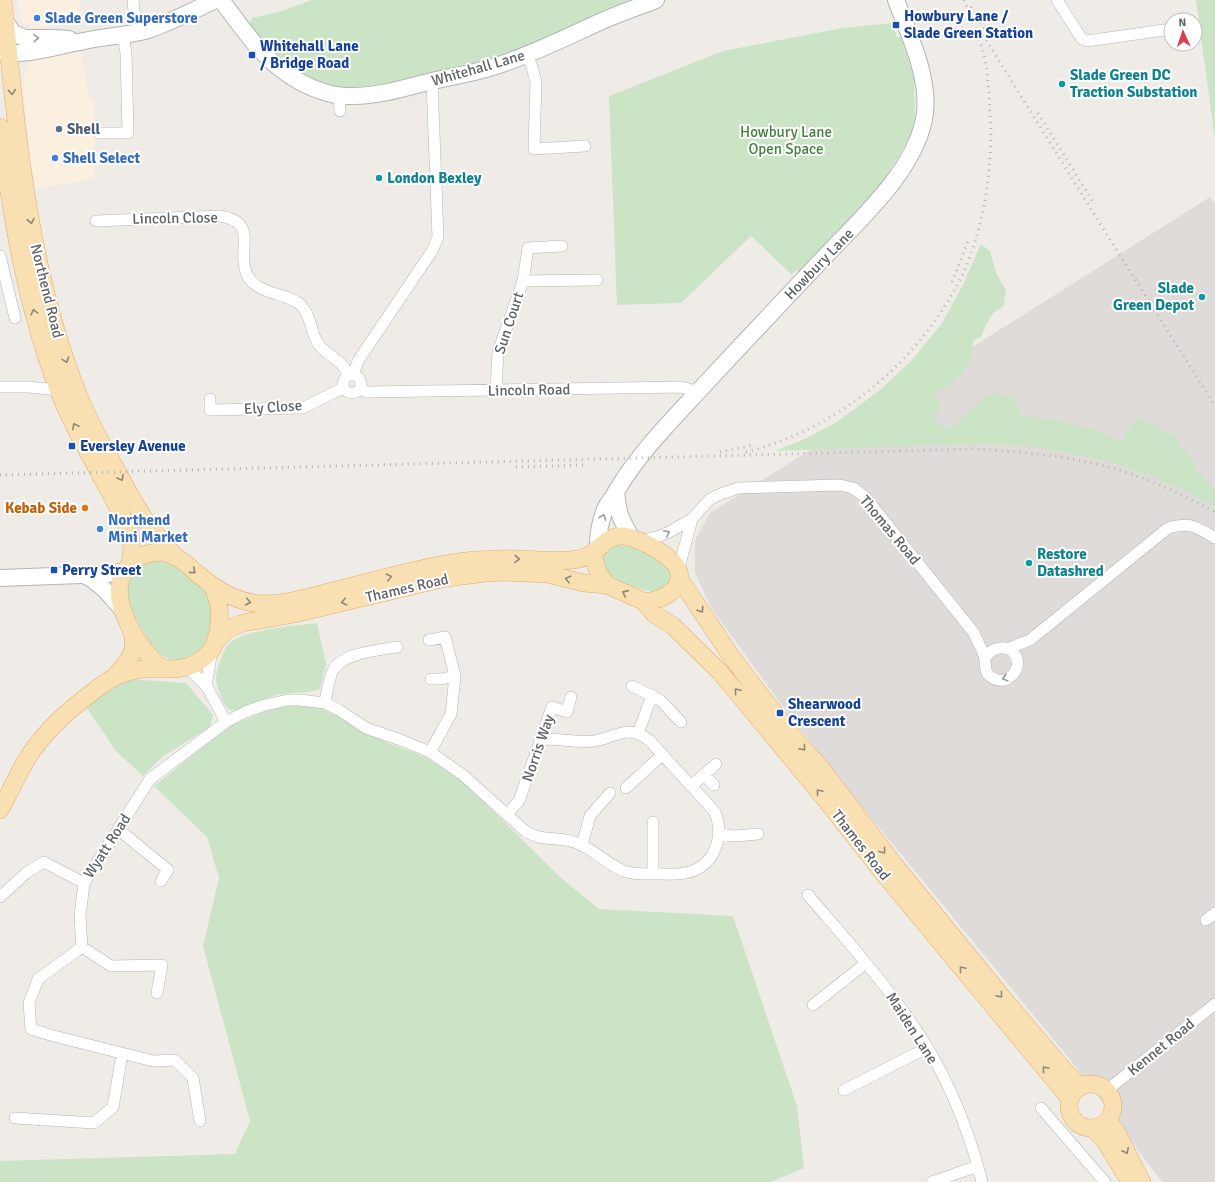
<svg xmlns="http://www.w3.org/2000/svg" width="1215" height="1182" font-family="Signika,sans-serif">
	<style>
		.commercial { fill: #fbefdf }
		.industrial { fill: #dedbd9 }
		.green { fill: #cbe4c5 }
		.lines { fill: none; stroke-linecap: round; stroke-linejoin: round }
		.street-casing { stroke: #b2b5b8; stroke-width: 12 }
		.secondary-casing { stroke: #b1b5b8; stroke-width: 18 }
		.primary-casing { stroke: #e6ab69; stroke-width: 18 }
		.street { stroke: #fff; stroke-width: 11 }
		.secondary { stroke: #fff; stroke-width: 16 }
		.primary { stroke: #f9e0b2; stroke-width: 17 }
		.rail { stroke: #b4b5b6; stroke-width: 3; stroke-dasharray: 1 5; stroke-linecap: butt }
		.oneway { stroke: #969a9c }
		.oneway2 { stroke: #8c887d }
		.shop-dot { fill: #3f7fe0; stroke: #fff; stroke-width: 1.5 }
		.transit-dot { fill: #1a4fb4; stroke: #fff; stroke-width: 1.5 }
		.culture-dot { fill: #0f9aa8; stroke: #fff; stroke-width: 1.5 }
		.service-dot { fill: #5c6f8a; stroke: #fff; stroke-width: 1.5 }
		.food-dot { fill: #e8710a; stroke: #fff; stroke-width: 1.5 }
		.labels { text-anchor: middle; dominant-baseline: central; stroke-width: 4; stroke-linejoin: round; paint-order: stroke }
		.transit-label { font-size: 15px; font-weight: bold; fill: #164399; stroke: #fff; text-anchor: start }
		.shop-label { font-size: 15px; font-weight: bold; fill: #366cbe; stroke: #fff; text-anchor: start }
		.street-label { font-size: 15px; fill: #5e6366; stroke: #fff }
		.culture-label { font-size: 15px; font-weight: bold; fill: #0d838f; stroke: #fff; text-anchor: start }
		.service-label { font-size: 15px; font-weight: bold; fill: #4e5e75; stroke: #fff; text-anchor: start }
		.park-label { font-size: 15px; fill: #457f3c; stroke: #fff }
		.food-label { font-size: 15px; font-weight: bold; fill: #c56008; stroke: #fff; text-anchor: end }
	</style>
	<rect width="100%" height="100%" fill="#efece7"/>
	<path class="commercial" d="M18,0H79L83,19L31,29L30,23L22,24Z
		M81,51L89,98H94L95,178L36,189L30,158L24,95L25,70L32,60Z"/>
	<path class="industrial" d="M1210,197L1215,204V1182H1162L1072,1062L836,775L784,708L712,609L695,573V540L710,513Z"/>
	<path class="green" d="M312,0H643L473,67L430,74L346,93L294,74L249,27L252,18L279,12Z
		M1196,0H1215V140Z
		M891,23L897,37H901L914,77L915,121L912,132L902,151L879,187L799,272L796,270L792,275L751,236L681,303L617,305L609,96L723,51L843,28Z
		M981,244L990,251L997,275L1006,290L1004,306L993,313L986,325L981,337L974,340L968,366L955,381L933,394L939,402L940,411L933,415L937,423L949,429L971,411L985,396L996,393L1014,399L1022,416L1063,421L1102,433L1121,441L1138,417L1175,436L1182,448L1192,458L1197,471L1215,489V507C1148,467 1067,447 989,443L775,451L807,438L837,422L880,390L913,359L942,323L963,285Z
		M618,544L635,548L655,556L672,572L670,584L657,592H652L625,584L611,576L607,573L602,559L603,555L607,550Z
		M165,559L176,566L207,592L215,617L204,647L193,657L179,661L171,660L156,652L129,608L127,579L143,562Z
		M317,623L326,664L320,689C307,694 298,692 284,694C276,694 268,698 260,700C253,702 238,712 231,710C223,707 216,686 216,678C217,669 222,653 227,646C239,629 297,626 317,623Z
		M129,679L186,683L213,715L210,727L162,757L143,776L116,751L85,705Z
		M300,704L329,709L388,743L425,757L463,781L560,877L599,909L733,916L797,1106L804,1168L771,1182H0V1161L235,1154L250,1121L203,946L219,878L207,837L154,786L228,727L271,709Z"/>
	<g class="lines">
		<defs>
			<path id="street" d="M133,0L134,11L141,31
				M1057,0L1082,39L1087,41L1171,29
				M527,55L532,67L536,82L534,149L585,146
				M339,95L340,111
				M99,133H128L126,53L123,35
				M96,221L220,216C257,222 239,245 245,269C249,288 270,292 286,297C289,299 294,300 297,302C312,312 309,331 319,345C325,353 335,357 342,365C345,368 347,372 349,375
				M0,256L15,318
				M523,281L597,280
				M343 384a9 9 0 1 1 18 0a9 9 0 1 1-18 0Z
				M353,375L358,361L432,251L438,237L432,81
				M0,387H29L58,390
				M361,388L366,392L682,387L698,392
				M496,390L498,352L523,281L528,248L562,246
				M210,399V410L303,408L343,388
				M640,541L660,536L671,531L692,519L709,500L718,495L738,488L840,485L853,488L865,497L974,633C977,640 981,648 984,655C987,665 982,674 995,679C1011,686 1026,663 1012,651C1002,644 991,649 985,658
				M679,572L680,564L692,519
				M429,640L445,637L455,676L451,714L430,752
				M1007,649L1030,640L1168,528C1191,522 1195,526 1215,538
				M187,667L207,687L226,722
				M431,679H442L455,676
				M632,686L660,700L681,722
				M207,687V680L212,650
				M325,703C327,692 328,679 334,669C343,653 380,650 397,647
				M638,734L652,695
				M704,775L714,785
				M691,786L716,764
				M626,788L662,755
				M507,814L519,801L552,707L567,712L571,697
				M653,822V874
				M118,829L168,870L161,881
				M719,834L735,836L758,834
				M582,845L590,816L610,793
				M808,895C854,949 904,1003 938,1066C957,1102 972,1142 982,1182
				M0,897L26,873L44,862L84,883
				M1206,920L1215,913
				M82,947L111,966L162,965L157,993
				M813,1005L866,963
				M844,1090L927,1048
				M1106,1091L1215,1004
				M1041,1108L1105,1182
				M15,1118L94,1123L113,1107L122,1054
				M200,1121L193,1078L175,1060L153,1061L50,1035L31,1029L29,1003L38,979L82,947L80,916L84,883L150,779L226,722L245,712L265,705L288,700H300L325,703L339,710L366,728L401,740L430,752L463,775L525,831C543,842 556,836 574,842C593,848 606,864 624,871C635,875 646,874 657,874C666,874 676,875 685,873C714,868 725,837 715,812L650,741C644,736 638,732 630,732C618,732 607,739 594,741C578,743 562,739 545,739L540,743
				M932,1182L978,1166"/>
			<path id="secondary" d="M221,0C243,28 261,58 292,77C309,88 332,97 352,96C379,96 405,88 432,81C455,76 480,72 502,64C537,52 569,36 602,21C620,13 638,7 656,0
				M5,21L13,33L25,38H54L69,39
				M0,51C23,58 60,45 84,41C105,36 127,36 148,30C171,22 193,11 215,0
				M616,491C618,513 620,518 631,537
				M598,546C598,532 600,521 606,507C609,502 614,496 617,490C641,450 675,417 707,382C750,336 793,290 836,245C869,211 919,163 925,113C929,75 909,35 896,0
				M84,575C100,582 110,596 121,608
				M0,578L108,574L124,571"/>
			<path id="primary" d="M3,0C17,133 28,268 78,394C88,419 101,443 115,467C123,482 131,497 140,512C149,527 162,541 174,555
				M0,127C11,215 26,306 58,389C77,439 108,484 130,532L132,550L130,563
				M594,553C594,566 599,575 607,585
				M679,578L731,656L759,693L801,746L821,768L893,863L1003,998L1064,1070L1081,1087
				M643,601L654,614L673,626L720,672L825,799L879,868L1070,1099
				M162,668C138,649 102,593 129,565C138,556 148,552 160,552C176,553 187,565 199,575C246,615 274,606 329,592C377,580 426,565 475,560C491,559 506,558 522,559C541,560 560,562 579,559C597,556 603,536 622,536C635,536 664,552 673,562C693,583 664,603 643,601L607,585L584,583L547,574L505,572L486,573L446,578L294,614L243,623L228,629L215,642
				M115,676C127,663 139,650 131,631
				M0,810C10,793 17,775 27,759C43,733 66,712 90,694C98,688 106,681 115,677C120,674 126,673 132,671C164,662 182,681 211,651C214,647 215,641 217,637C221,617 221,606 213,587
				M1069 1106a22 22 0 1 1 44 0a22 22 0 1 1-44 0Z
				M1107,1121L1116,1131L1142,1182
				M1092,1128L1105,1141L1130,1182"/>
		</defs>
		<use href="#street" class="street-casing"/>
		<use href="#secondary" class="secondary-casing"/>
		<use href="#primary" class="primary-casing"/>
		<use href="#street" class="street"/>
		<use href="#secondary" class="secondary"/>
		<use href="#primary" class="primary"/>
		<path class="rail" d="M971,7L988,34
			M980,30L1099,222L1215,406
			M1038,113L1093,202
			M952,282L969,239
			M720,452L754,445
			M746,452C825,432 894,381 939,315C951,297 962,279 969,259C986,213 993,163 990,114C989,91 988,67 981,45C977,30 970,15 964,0
			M516,467L586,465
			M0,475L975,449C1030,452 1085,457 1137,476C1164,486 1190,499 1215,512"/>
	</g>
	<defs><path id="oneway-chevron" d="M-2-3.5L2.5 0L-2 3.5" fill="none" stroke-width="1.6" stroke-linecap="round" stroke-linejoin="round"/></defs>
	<g class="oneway">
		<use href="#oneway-chevron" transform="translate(36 38) rotate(-2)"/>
		<use href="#oneway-chevron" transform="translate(603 517) rotate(-70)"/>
		<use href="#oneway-chevron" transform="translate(667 533) rotate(-27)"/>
		<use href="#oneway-chevron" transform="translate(1005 678) rotate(165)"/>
	</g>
	<g class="oneway2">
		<use href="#oneway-chevron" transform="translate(12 92) rotate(84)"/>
		<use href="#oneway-chevron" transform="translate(31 221) rotate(79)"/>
		<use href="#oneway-chevron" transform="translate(34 312) rotate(-104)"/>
		<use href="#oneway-chevron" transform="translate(66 360) rotate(70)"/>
		<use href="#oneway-chevron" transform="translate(75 426) rotate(-117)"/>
		<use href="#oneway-chevron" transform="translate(121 478) rotate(61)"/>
		<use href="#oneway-chevron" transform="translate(517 559) rotate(1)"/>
		<use href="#oneway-chevron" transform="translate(193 571) rotate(40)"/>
		<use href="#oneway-chevron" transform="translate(389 577) rotate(-14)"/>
		<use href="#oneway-chevron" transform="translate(568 579) rotate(-166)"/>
		<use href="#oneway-chevron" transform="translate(625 593) rotate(-156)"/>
		<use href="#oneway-chevron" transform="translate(248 602) rotate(12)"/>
		<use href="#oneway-chevron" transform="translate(344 602) rotate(167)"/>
		<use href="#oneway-chevron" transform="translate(701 610) rotate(56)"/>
		<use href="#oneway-chevron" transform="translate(737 691) rotate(-130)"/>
		<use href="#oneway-chevron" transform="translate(803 748) rotate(49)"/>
		<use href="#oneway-chevron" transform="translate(819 792) rotate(-130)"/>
		<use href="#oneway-chevron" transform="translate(883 851) rotate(53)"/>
		<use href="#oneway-chevron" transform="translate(962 969) rotate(-130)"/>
		<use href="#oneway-chevron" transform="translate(1000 995) rotate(50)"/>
		<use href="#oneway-chevron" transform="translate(1045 1069) rotate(-130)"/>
		<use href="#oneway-chevron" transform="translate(1126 1151) rotate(63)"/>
	</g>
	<g class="shop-dot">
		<circle cx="37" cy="18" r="4"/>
		<circle cx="55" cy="158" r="4"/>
		<circle cx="100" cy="529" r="4"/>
	</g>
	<g class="transit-dot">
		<rect x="892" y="21" width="8" height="8" rx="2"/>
		<rect x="248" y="51" width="8" height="8" rx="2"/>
		<rect x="68" y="442" width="8" height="8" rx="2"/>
		<rect x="50" y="566" width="8" height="8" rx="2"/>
		<rect x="776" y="709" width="8" height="8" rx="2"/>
	</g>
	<g class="culture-dot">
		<circle cx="1062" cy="84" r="4"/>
		<circle cx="379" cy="178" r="4"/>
		<circle cx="1202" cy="297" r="4"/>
		<circle cx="1029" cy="563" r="4"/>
	</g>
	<circle class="service-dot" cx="59" cy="129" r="4"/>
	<circle class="food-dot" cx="85" cy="508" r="4"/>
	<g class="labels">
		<g class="transit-label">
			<text x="904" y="16">Howbury Lane /<tspan x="904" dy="17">Slade Green Station</tspan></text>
			<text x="260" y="46">Whitehall Lane<tspan x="260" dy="17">/ Bridge Road</tspan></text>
			<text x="80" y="446">Eversley Avenue</text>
			<text x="62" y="570">Perry Street</text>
			<text x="788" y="704">Shearwood<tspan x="788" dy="17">Crescent</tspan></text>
		</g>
		<g class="shop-label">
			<text x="45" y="18">Slade Green Superstore</text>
			<text x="63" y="158">Shell Select</text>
			<text x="108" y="520">Northend<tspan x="108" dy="17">Mini Market</tspan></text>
		</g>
		<g class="street-label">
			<text transform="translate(478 68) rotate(-16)">Whitehall Lane</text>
			<text transform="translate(175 218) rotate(-1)">Lincoln Close</text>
			<text transform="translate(819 264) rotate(-46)">Howbury Lane</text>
			<text transform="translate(47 291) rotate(76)">Northend Road</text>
			<text transform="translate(509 323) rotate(-72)">Sun Court</text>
			<text transform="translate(529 390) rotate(-1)">Lincoln Road</text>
			<text transform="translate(273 407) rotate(-4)">Ely Close</text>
			<text transform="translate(890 530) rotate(50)">Thomas Road</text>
			<text transform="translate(407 588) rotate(-13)">Thames Road</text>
			<text transform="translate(538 748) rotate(-71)">Norris Way</text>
			<text transform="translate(861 845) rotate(52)">Thames Road</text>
			<text transform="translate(107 846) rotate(-57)">Wyatt Road</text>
			<text transform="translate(912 1028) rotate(57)">Maiden Lane</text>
			<text transform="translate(1161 1047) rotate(-39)">Kennet Road</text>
		</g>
		<g class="culture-label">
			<text x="1070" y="75">Slade Green DC<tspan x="1070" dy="17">Traction Substation</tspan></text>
			<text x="387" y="178">London Bexley</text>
			<text x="1194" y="288" text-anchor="end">Slade<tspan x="1194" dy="17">Green Depot</tspan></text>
			<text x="1037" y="554">Restore<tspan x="1037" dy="17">Datashred</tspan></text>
		</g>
		<g class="service-label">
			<text x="67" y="129">Shell</text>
		</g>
		<g class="park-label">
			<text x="786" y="132">Howbury Lane<tspan x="786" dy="17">Open Space</tspan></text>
		</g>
		<g class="food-label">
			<text x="77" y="508">Kebab Side</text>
		</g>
	</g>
	<g transform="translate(1183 32) rotate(357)"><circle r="19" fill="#ffffff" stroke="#bfc1c2"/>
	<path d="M0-3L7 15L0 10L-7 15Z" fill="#db4052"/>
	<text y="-6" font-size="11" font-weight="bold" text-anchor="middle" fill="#5e6366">N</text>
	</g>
</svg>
